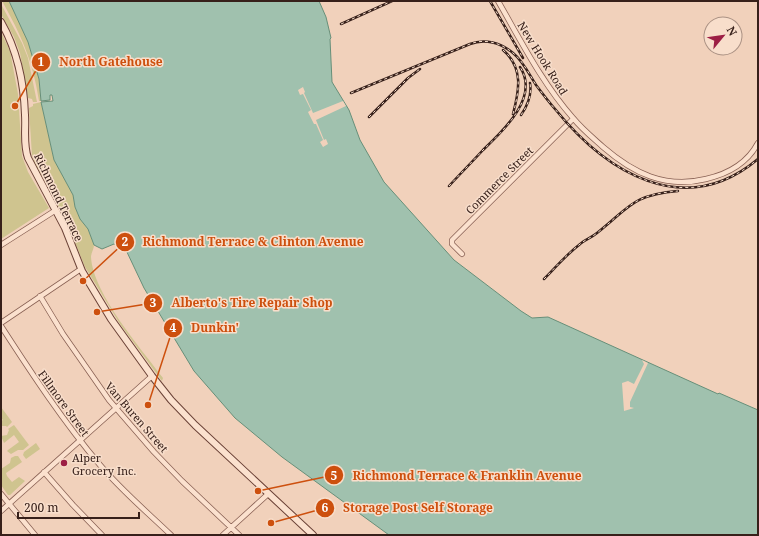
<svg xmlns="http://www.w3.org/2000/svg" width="759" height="536" font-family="'Noto Serif',serif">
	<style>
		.green { fill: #cfc48f }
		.water { fill: #a0c1ae; stroke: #678f79 }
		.pier { fill: #f1d1bb }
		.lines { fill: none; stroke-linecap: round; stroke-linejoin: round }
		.minor-casing { stroke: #896154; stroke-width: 6 }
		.secondary-casing { stroke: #6b4237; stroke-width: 8 }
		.minor { stroke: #fbe1ce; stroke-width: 4.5 }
		.secondary { stroke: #fbe1ce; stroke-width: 6 }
		.rail-casing { stroke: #37201a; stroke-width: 2.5 }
		.rail { stroke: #f8decb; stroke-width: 1; stroke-dasharray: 3; stroke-linecap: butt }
		.poi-dot { fill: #9d1f45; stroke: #f8decb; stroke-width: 1.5 }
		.labels { text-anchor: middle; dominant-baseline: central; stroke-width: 3; stroke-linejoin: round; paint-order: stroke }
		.street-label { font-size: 11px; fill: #37201a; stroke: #f8decb }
		.poi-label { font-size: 11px; fill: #37201a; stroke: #f8decb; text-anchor: start }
		.leader { fill: none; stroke: #cd500e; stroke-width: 1.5 }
		.callout-dot { fill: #cd500e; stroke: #f8decb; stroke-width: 1.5 }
		.mark-label { font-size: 12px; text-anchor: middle; font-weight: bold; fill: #fff }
		.callout-label { font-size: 12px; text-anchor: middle; font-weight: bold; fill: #cd500e; stroke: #f8decb; stroke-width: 3; stroke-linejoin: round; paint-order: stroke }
	</style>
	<rect width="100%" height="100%" fill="#f1d1bb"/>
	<path class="green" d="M2,1H9L28,42L39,79L41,101H39C33,61 21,35 2,1Z
		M1,4L22,43L28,58L37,102H33L32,99L28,98L20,53L14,37L1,14Z
		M1,32L10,51L18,94L22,156L28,172L49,208L1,239Z
		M41,102L54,160L73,195L75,207L80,219L88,229L94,245C94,249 91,253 91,257C93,294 141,348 163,378L162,381L120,324L90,275L85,267L65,218L36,166L32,156L29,108L33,106V104Z
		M1,407L12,422L7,427L6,426H1V421L3,420L1,418Z
		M14,425L29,445L23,450H18L11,454L7,451L8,450L19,442L14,435L4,443L1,436L7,435L9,430L8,429Z
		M36,443L40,449L26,459L23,455L24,452Z
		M15,456H18L22,462L6,473L7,476L12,482L19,477L25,481L10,495H8L1,485V469L10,463L11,458Z"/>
	<path class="water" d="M9,1H319L326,17L331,38L330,39L332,82L349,110L360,140L384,182L454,260L521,311L532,318L548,317L718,394L719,393L758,410V535H389L282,457L235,418L194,371L144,288L126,250L114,244L102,249L94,245L88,229L80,219L75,207L73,195L54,160L41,102L53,101L52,95H50V100L41,101L39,79L28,42Z"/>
	<path class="pier" d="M303,87L305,92L304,93L313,113L343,101L346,106L316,120L324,140L326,139L328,144L323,147L320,142L323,140L316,124H314L308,112L311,110L303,94L300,95L298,90Z
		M642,360L648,363L630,402V407L634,408L624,411L622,383L628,381L634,384L644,364Z"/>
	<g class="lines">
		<defs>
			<path id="minor" d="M498,1C521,41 542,83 573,118C582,129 593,138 603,147C633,173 665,189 706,179C728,174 747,164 758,143
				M1,245L56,210
				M462,254L452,244V240L573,119
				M40,296L63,334L109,400L154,452L182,481L239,535
				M1,323L81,269
				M1,326C32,374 63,421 100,465C121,490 147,512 171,535
				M44,472L73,505L102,535
				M1,494L35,535
				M1,511L152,376
				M223,535L268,494"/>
			<path id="secondary" d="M1,22C17,50 24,83 25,115C26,129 23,144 28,158L65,228L82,271L111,319L152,376L171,400L195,425L313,535"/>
		</defs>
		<use href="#minor" class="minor-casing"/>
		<use href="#secondary" class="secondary-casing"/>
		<use href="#minor" class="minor"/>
		<use href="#secondary" class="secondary"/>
		<defs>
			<path id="rail" d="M490,1L523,58
				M341,24L392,1
				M503,50C524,68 519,91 513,114
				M351,93L470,44C485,38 501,43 513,53C523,61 529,74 536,85C542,93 548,101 555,109C606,172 684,221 758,159
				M521,115C528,105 532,95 530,83
				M369,117L408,78L420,69
				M449,186C460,174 472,162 483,150C503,131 540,97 520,67
				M544,279C555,268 566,255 579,245C584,240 591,238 597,233C630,207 632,195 678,191"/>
		</defs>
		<use href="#rail" class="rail-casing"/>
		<use href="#rail" class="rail"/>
	</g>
	<circle class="poi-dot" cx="64" cy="463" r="4"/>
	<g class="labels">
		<g class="street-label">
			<text transform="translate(543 58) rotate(58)">New Hook Road</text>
			<text transform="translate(499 180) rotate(-45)">Commerce Street</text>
			<text transform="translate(59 197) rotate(64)">Richmond Terrace</text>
			<text transform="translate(64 403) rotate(54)">Fillmore Street</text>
			<text transform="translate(137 417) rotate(49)">Van Buren Street</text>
		</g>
		<g class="poi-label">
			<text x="72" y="457">Alper<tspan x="72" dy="13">Grocery Inc.</tspan></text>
		</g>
	</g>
	<path class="leader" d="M15 106L41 62M83 281L125 242M97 312L153 303M148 405L173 328M258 491L334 475M271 523L325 508"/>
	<g class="callout-dot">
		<circle cx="15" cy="106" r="4"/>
		<circle cx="83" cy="281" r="4"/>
		<circle cx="97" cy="312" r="4"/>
		<circle cx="148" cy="405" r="4"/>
		<circle cx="258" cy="491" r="4"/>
		<circle cx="271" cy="523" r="4"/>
		<circle cx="41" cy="62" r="10"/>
		<circle cx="125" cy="242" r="10"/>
		<circle cx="153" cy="303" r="10"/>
		<circle cx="173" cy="328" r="10"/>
		<circle cx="334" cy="475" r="10"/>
		<circle cx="325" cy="508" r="10"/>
	</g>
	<g class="mark-label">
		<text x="41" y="66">1</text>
		<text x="125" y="246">2</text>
		<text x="153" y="307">3</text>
		<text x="173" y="332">4</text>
		<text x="334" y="480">5</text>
		<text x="325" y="512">6</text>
	</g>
	<g class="callout-label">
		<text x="111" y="66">North Gatehouse</text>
		<text x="253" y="246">Richmond Terrace &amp; Clinton Avenue</text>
		<text x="252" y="307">Alberto's Tire Repair Shop</text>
		<text x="215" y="332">Dunkin'</text>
		<text x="467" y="480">Richmond Terrace &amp; Franklin Avenue</text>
		<text x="418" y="512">Storage Post Self Storage</text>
	</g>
	<rect width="759" height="536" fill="none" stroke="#37201a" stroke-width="4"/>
	<g transform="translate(723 36) rotate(61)"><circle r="19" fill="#f8decb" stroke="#ab9284"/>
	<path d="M0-3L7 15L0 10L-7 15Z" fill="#9d1f45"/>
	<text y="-6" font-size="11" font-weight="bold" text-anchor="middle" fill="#37201a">N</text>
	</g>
	<path d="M18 512v6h121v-6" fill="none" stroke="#37201a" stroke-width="2"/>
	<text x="24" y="512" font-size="12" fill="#37201a" stroke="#f8decb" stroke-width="3" paint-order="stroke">200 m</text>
</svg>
